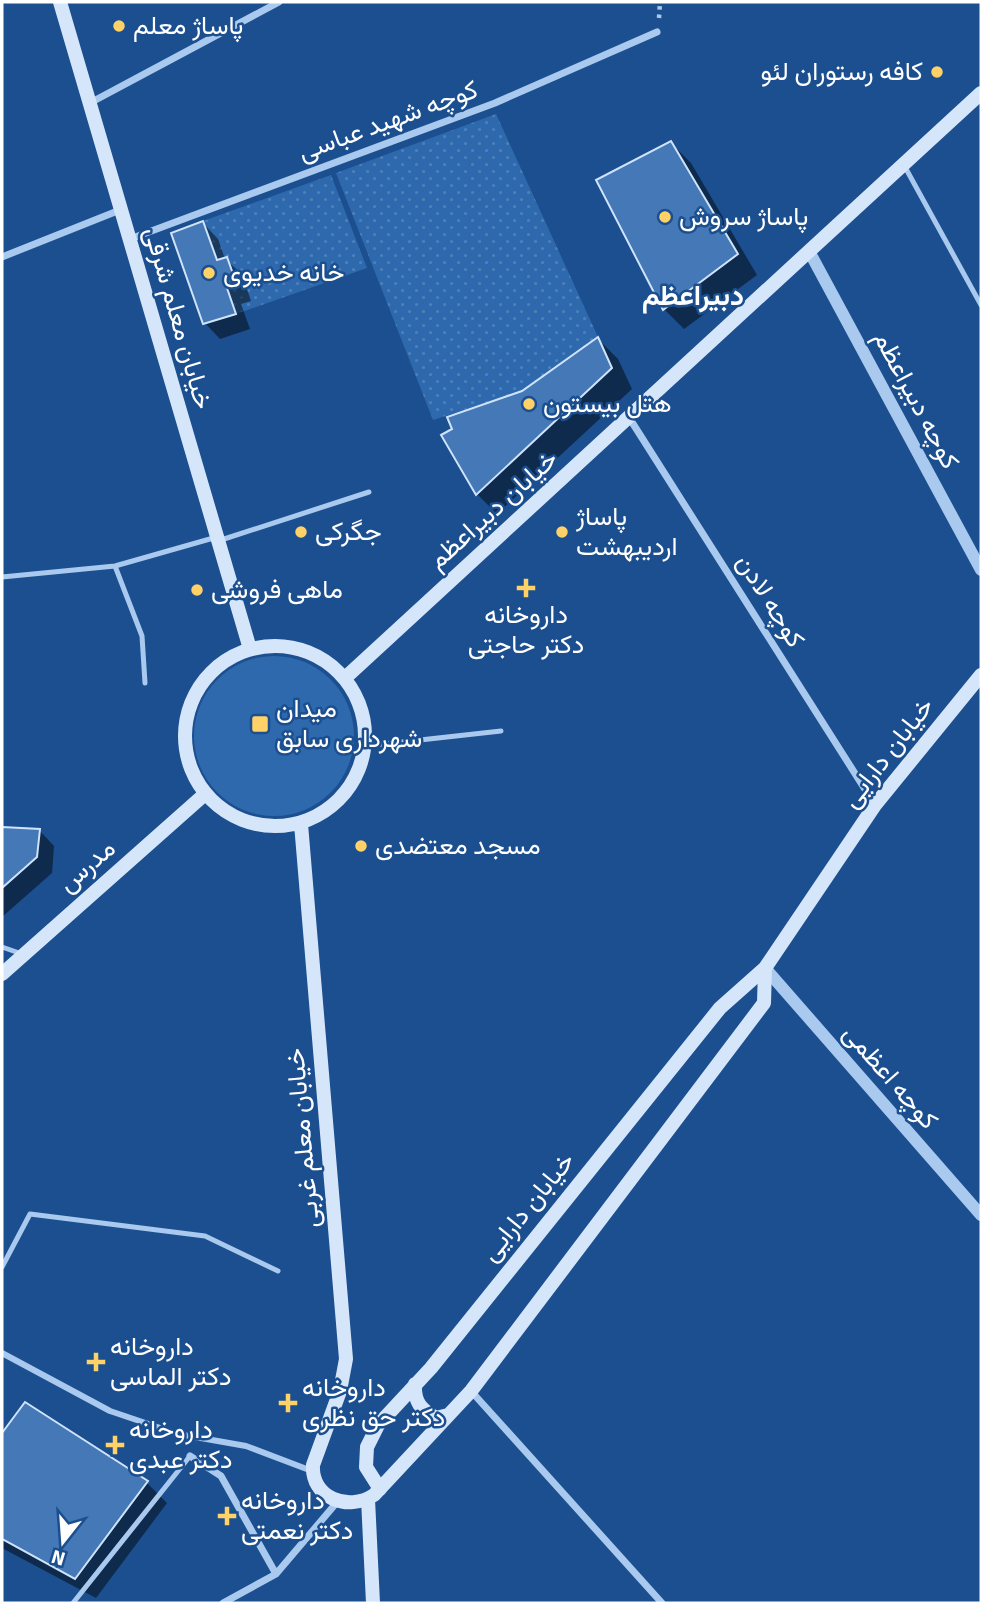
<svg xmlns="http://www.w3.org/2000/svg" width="983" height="1605" font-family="Signika,Vazirmatn,sans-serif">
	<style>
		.grass { fill: #2e69ad }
		.park { fill: url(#park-dots) }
		.shadow { fill: #0007 }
		.building { fill: #4478b7; stroke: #cfe3fa; stroke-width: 2 }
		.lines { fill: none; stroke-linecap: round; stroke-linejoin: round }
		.path { stroke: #a9c9ee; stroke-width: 4.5; stroke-dasharray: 3.5 5; stroke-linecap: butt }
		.service { stroke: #a9c9ee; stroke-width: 5 }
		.pedestrian { stroke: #a9c9ee; stroke-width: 6 }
		.minor { stroke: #a9c9ee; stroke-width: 7 }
		.tertiary { stroke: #a9c9ee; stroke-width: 12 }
		.secondary { stroke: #d6e6fa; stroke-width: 14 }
		.poi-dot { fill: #ffd166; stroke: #1b4f8f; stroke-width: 2.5 }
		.labels { text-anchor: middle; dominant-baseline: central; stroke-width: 5; stroke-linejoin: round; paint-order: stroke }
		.poi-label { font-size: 26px; fill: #fff; stroke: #1b4f8f; text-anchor: start }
		.street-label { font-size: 26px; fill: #fff; stroke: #1b4f8f }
		.neighbourhood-label { font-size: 28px; font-weight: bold; fill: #fff; stroke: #1b4f8f }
	</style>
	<defs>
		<pattern id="park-dots" width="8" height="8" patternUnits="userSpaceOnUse" patternTransform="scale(1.75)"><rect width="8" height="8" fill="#2e69ad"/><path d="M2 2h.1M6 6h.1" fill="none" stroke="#4d80b9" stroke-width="1.8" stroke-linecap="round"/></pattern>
	</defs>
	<rect width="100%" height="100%" fill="#1b4f8f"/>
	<path class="grass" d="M194 736a80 80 0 1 1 160 0a80 80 0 1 1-160 0Z"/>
	<path class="park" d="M496,114L598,337L522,391L433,420L336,173Z
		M331,175L367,268L236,314L227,288L237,285L227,257L217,260L203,221Z"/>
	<path class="shadow" d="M671,143L691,163L757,275L684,329L664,309Z
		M203,223L218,239L225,259L242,274L251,301L241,304L250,329L220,339L205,323Z
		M598,339L618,359L632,389L497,514L477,494Z
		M2,829L39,830L54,846L52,873L2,917Z
		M25,1404L147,1483L167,1503L96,1598L2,1548V1436Z"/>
	<path class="building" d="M671,141L738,254L663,310L596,180Z
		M203,221L217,260L227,257L237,285L227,288L236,314L203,324L171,233Z
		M598,337L612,368L476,495L441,435L452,429L447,417L522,391Z
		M2,827L40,829L37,857L2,888Z
		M25,1402L148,1481L75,1579L2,1539V1433Z"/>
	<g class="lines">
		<path class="path" d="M659,18L660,2"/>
		<path class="service" d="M905,167L981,305
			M221,540L369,492
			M115,566L142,636L145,683
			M2,577L115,566L217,537
			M366,746L501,731
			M2,947L22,954
			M2,1267L30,1214L205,1236L278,1271
			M73,1603L190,1456"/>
		<path class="pedestrian" d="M2,1353L110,1411L178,1434L246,1446L312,1471"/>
		<path class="minor" d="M88,104L279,2
			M130,239L495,103L657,32
			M2,257L120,210
			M630,419L875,805
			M471,1391L662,1603
			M190,1456L221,1476L276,1574
			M223,1603L276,1574L338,1501"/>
		<path class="tertiary" d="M810,253L981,570
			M765,968L981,1215"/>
		<path class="secondary" d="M60,2L250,649
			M185 736a90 90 0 1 1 180 0a90 90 0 1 1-180 0Z
			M345,678L981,93
			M301,824L346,1359L340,1391L313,1465C311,1498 348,1512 374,1495L471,1391L764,1003L765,968
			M2,974L205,794
			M415,1384C414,1402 421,1410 436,1418L448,1415
			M380,1489L366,1467L367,1447L378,1425L431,1368L720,1008L765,968L875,805L981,675
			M368,1499L373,1603"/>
	</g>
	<g class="poi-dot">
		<circle cx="119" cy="26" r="7"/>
		<circle cx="937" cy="72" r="7"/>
		<circle cx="665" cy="217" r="7"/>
		<circle cx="209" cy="273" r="7"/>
		<circle cx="529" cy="404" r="7"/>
		<circle cx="301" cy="532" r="7"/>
		<circle cx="562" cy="532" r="7"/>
		<path d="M522.5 577.5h7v7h7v7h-7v7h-7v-7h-7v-7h7z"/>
		<circle cx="197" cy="590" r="7"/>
		<rect x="251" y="715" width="18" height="18" rx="3.5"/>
		<circle cx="361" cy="846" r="7"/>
		<path d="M92.5 1351.5h7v7h7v7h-7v7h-7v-7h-7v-7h7z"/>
		<path d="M284.5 1392.5h7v7h7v7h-7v7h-7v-7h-7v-7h7z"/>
		<path d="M111.5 1434.5h7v7h7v7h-7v7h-7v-7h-7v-7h7z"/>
		<path d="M223.5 1505.5h7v7h7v7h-7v7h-7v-7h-7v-7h7z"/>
	</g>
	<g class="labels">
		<g class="poi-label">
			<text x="133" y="26">پاساژ معلم</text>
			<text x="923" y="72" text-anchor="end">کافه رستوران لئو</text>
			<text x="679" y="217">پاساژ سروش</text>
			<text x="223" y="273">خانه خدیوی</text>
			<text x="543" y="404">هتل بیستون</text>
			<text x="576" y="517">پاساژ<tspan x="576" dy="30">اردیبهشت</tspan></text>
			<text x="315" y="532">جگرکی</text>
			<text x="211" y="590">ماهی فروشی</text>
			<text x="526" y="615" text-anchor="middle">داروخانه<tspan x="526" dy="30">دکتر حاجتی</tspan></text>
			<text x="276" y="709">میدان<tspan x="276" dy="30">شهرداری سابق</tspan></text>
			<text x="375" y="846">مسجد معتضدی</text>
			<text x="110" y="1347">داروخانه<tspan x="110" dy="30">دکتر الماسی</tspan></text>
			<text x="302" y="1388">داروخانه<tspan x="302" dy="30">دکتر حق نظری</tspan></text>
			<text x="129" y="1430">داروخانه<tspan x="129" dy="30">دکتر عبدی</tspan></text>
			<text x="241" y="1501">داروخانه<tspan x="241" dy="30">دکتر نعمتی</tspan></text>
		</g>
		<g class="street-label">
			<text transform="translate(388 121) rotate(-20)">کوچه شهید عباسی</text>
			<text transform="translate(178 318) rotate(74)">خیابان معلم شرقی</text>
			<text transform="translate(916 400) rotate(62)">کوچه دبیراعظم</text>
			<text transform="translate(493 510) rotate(-42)">خیابان دبیراعظم</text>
			<text transform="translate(770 601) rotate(58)">کوچه لادن</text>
			<text transform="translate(888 753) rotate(-52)">خیابان دارایی</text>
			<text transform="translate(87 866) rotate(-41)">مدرس</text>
			<text transform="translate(890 1077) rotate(49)">کوچه اعظمی</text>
			<text transform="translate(303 1138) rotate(-95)">خیابان معلم غربی</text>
			<text transform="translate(528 1207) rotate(-51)">خیابان دارایی</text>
		</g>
		<g class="neighbourhood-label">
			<text x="693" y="296">دبیراعظم</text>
		</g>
	</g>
	<rect width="983" height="1605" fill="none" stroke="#ffffff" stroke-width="7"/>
	<g transform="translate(63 1542) rotate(197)" stroke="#1b4f8f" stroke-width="5" paint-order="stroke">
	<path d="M0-5L12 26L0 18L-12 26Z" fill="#ffffff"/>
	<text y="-10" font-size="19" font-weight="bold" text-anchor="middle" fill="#ffffff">N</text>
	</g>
</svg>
